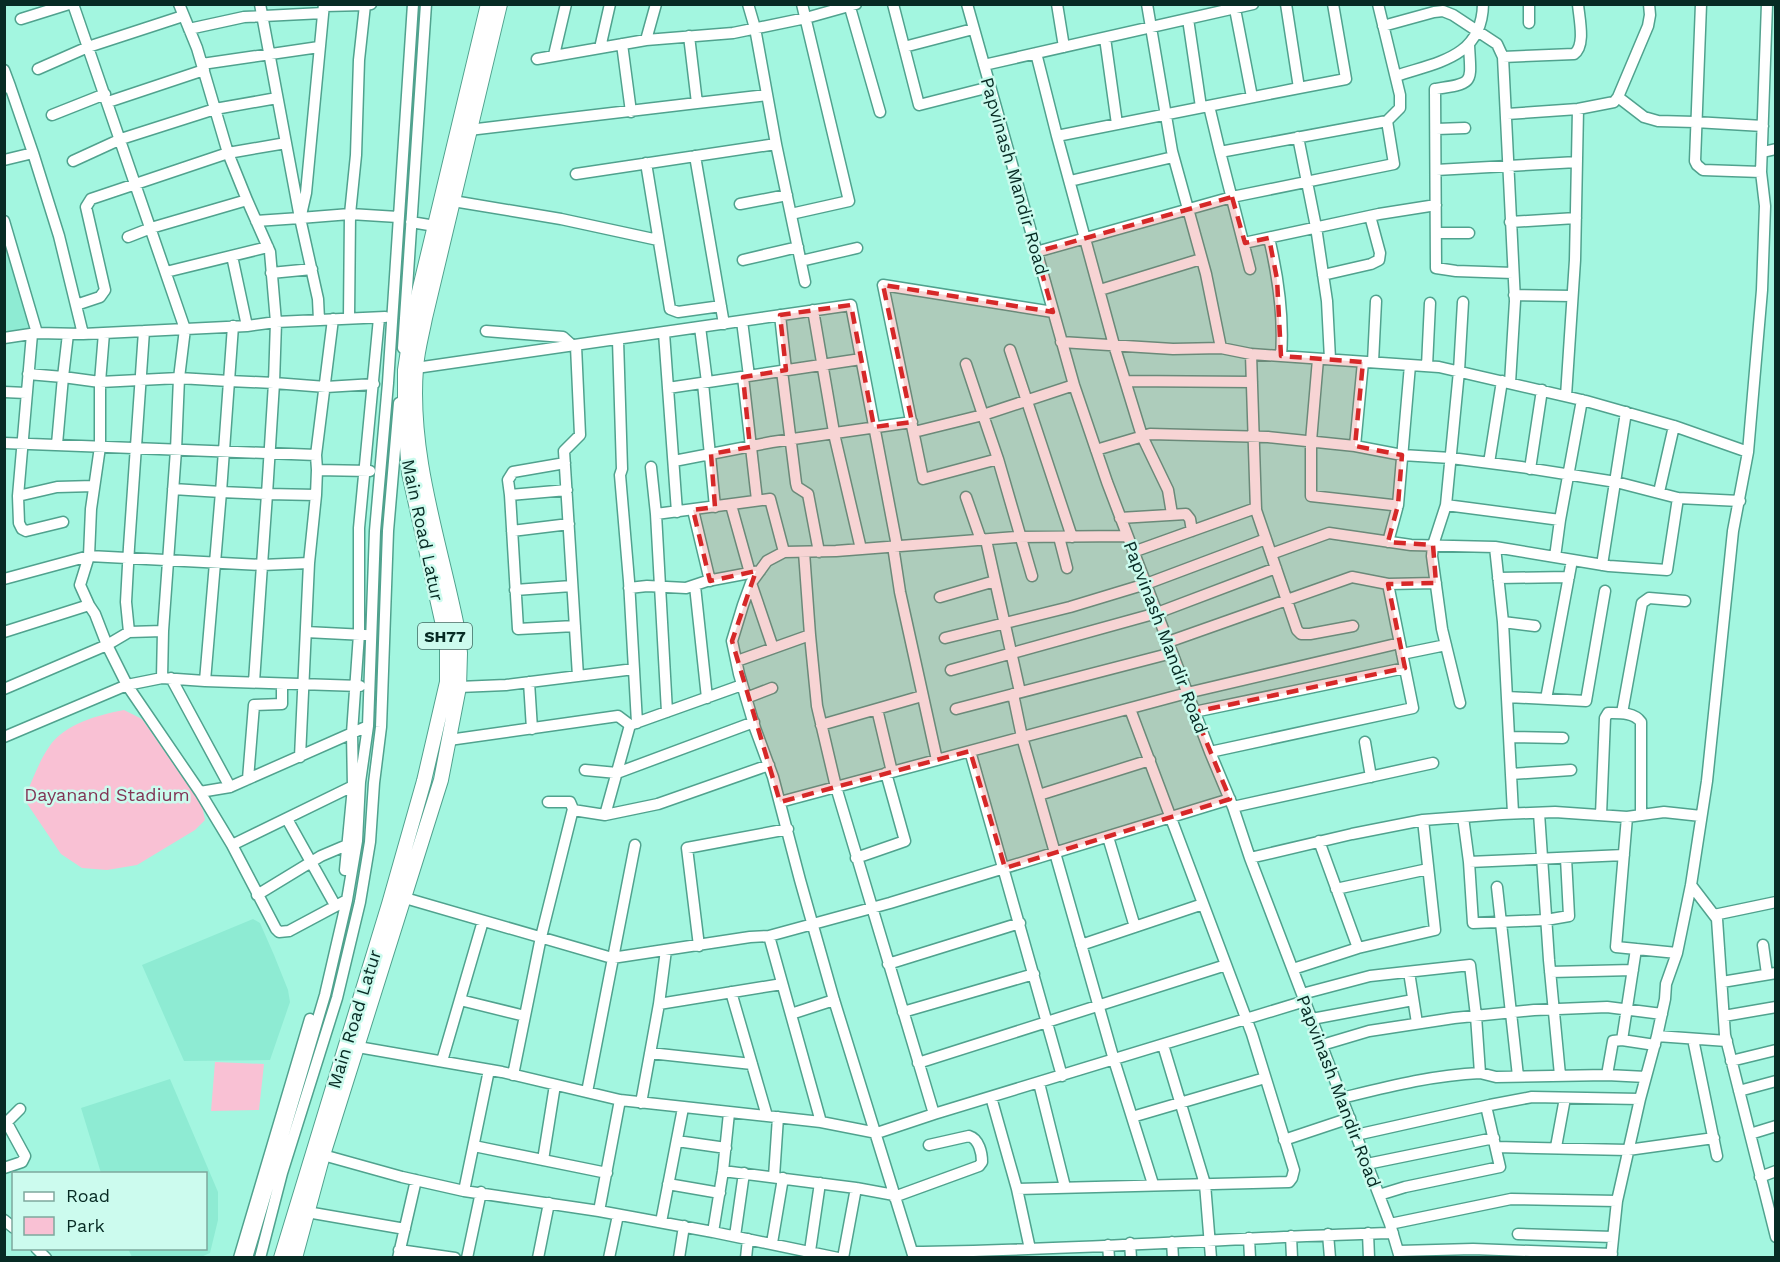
<svg xmlns="http://www.w3.org/2000/svg" width="1780" height="1262" font-family="'Work Sans',sans-serif">
	<style>
		.built { fill: #8eebd3 }
		.park { fill: #f9c1d4 }
		.lines { fill: none; stroke-linecap: round; stroke-linejoin: round }
		.minor-casing { stroke: #50a28e; stroke-width: 13 }
		.major-casing { stroke: #50a28e; stroke-width: 16 }
		.minor { stroke: #fff; stroke-width: 10 }
		.major { stroke: #fff; stroke-width: 14 }
		.marked { fill: #d62828; fill-opacity: 0.2; stroke: #d62828; stroke-width: 4.5; stroke-dasharray: 12 8; stroke-linejoin: round }
		.labels { text-anchor: middle; dominant-baseline: central; stroke-width: 5; stroke-linejoin: round; paint-order: stroke }
		.shield { fill: #ccfbee; stroke: #426961; stroke-width: 1.5 }
		.shield-label { font-size: 16px; font-weight: bold; fill: #072b24 }
		.street-label { font-size: 18px; fill: #072b24; stroke: #ccfbee }
		.park-label { font-size: 18px; fill: #813455; stroke: #ccfbee }
	</style>
	<rect width="100%" height="100%" fill="#a3f6e0"/>
	<path class="built" d="M4,221L37,333L5,335Z
		M253,919L260,923L274,955L288,990L290,1002L270,1060L184,1061L142,965Z
		M170,1079L218,1192V1220L210,1253L201,1257H132L128,1249L206,1248V1174L101,1173L81,1108Z"/>
	<path class="park" d="M124,710L142,719L202,805L205,820L195,830L137,865L107,870L82,868L61,854L24,799C32,782 38,763 49,747C64,724 98,715 124,710Z
		M215,1062L264,1064L259,1110L211,1111Z"/>
	<g class="lines">
		<defs>
			<path id="minor" d="M73,4L185,329L179,378L229,381L221,492L173,489
				M179,4L197,48L228,153L286,143
				M260,4L300,218
				M610,4L600,48L646,40L733,33L806,18L856,4
				M849,4L880,112
				M893,4L919,105L990,87
				M967,4L1074,385L1107,482L1210,752L1233,807L1250,858L1390,1224L1400,1258
				M1057,4L1064,47
				M1147,4L1172,151L1206,274L1221,348
				M1529,4V23
				M1701,4L1695,161L1697,165L1703,170L1761,172
				M324,6L365,5
				M1235,9L1252,97
				M21,19L69,4
				M1188,19L1201,107
				M1383,26L1434,12L1443,11L1453,15L1497,44L1503,57
				M189,29L244,17L323,13
				M1105,38L1117,124
				M646,40L656,4
				M622,44L631,112
				M1469,45C1471,84 1475,83 1435,89L1436,268L1456,271L1513,273
				M904,47L973,29
				M1036,53L1057,136L1299,88L1286,4
				M554,55L566,4
				M537,59L600,48
				M202,64L319,47
				M984,65L1253,4
				M38,69L88,47L183,16
				M4,70L10,86
				M1396,76C1437,62 1482,58 1483,4
				M4,88L10,86L33,153
				M1299,88L1346,79L1333,4
				M1618,97L1644,117L1658,121L1695,122L1763,126
				M108,102L204,70
				M697,103L767,95
				M1209,106L1220,152
				M1507,114L1578,109L1614,102L1618,97L1648,26L1650,15L1649,4
				M52,115L105,94
				M1436,129L1465,128
				M469,130L697,103L689,36
				M1057,136L1114,345L1142,436L1168,490L1172,514
				M1298,137L1316,227L1327,301L1330,359
				M776,144L805,282
				M1763,152L1776,149
				M695,156L724,324
				M4,160L33,153L59,236L83,334
				M73,161L121,139L215,109L277,98
				M646,163L670,309L678,312L721,306
				M1436,170L1577,162
				M576,174L776,144L755,28L748,4
				M1070,181L1173,157
				M453,201L561,219L658,240
				M740,204L787,195
				M791,214L849,201L802,4
				M301,215L306,193L324,4
				M300,218L350,214L398,217
				M4,221L37,333
				M256,221L300,218L318,299L319,320
				M411,222L435,226
				M1510,222L1576,218
				M1436,233H1469
				M128,237L151,228L247,200L270,252L276,322L274,383L326,387L374,384
				M1269,238C1278,276 1284,317 1281,356
				M1244,243L1379,214L1436,205
				M1036,252L1232,197L1394,164L1387,121
				M232,256L247,326
				M743,260L798,247
				M801,261L857,248
				M1250,269L1220,152L1387,121L1400,108V95L1378,4
				M166,272L268,247
				M271,273L312,269
				M1323,275L1371,264L1379,260L1380,253L1370,216
				M1100,290L1201,259
				M1514,295L1572,296
				M76,305L100,297L105,290L86,207L91,199L228,153L247,200
				M813,310L835,438L861,549
				M1053,312L883,285L923,479L998,459L983,415L1074,385
				M780,315L786,370
				M349,318L350,214L356,155L359,60L365,5L371,4
				M742,321L749,376
				M700,327L707,382
				M144,331L129,547L126,602L129,632L107,645L127,685L162,678L163,631
				M486,331L563,337L573,346
				M104,333L100,382L179,378L176,450L163,631L129,632
				M664,333L677,512
				M32,334L18,496L57,487L94,486
				M4,338L37,333L83,334L247,326L276,322L385,317
				M618,340L622,469L620,475L629,581L637,723
				M1061,342L1173,349L1221,348L1251,354L1439,367L1586,401L1674,426L1748,452
				M576,346L580,435L564,451L578,676
				M403,348L426,4
				M1010,350L1072,537
				M1251,354L1256,510L1297,630L1301,634H1310L1353,626
				M1318,359L1311,441V496L1392,505H1398L1410,365
				M1373,362L1376,301
				M1427,366L1430,303
				M416,368L851,305L897,546
				M782,371L796,483L797,487L808,494L819,552
				M28,374L63,377L68,334
				M743,377L757,500
				M1125,381L1252,382
				M703,383L715,507
				M1510,383L1515,301L1503,57L1574,54C1586,46 1579,18 1578,4
				M668,388L861,359
				M4,392L26,393
				M1566,396L1575,260L1578,109
				M914,432L983,415L966,364
				M4,443L316,455L317,470L370,471
				M1355,446L1363,362
				M1096,450L1150,434L1268,437L1355,446L1402,455L1451,458L1521,467L1616,482L1678,498L1740,501
				M316,455L333,319
				M998,459L1032,576
				M674,461L772,442L912,422
				M1489,463L1502,381
				M651,467L656,514L667,712
				M1530,469L1542,390
				M567,490L510,495L518,629L575,626
				M1659,492L1674,426
				M510,495L508,480L513,472L565,463
				M18,496L19,523L22,529L26,531L63,522
				M966,497L981,540
				M731,505L750,573
				M1446,505L1560,520L1582,400
				M693,510L710,581
				M656,514L770,499L784,552
				M1120,518L1186,514L1190,519L1192,531
				M512,531L569,524
				M1059,537L1067,568
				M986,540L1020,692
				M1388,542L1398,505
				M893,546L900,592L937,760
				M1495,547L1503,622L1513,813
				M1133,552L1256,508
				M1271,554L1329,533L1411,545L1495,547L1609,566L1667,570L1678,498
				M1555,557L1560,520
				M1602,565L1626,412
				M1498,578L1569,577
				M4,579L89,556L91,509L100,447V382L63,377L57,444
				M751,583L773,648
				M695,586L707,698
				M629,588L647,586L686,588L707,581L760,571
				M515,590L572,586
				M940,597L995,581
				M1503,622L1535,626
				M4,632L89,605L80,585L89,556L262,565L267,494L316,495L317,470
				M306,632L365,635
				M945,638L1070,607L1146,584L1266,539
				M1168,642L1352,577L1388,584L1436,583
				M1402,654L1446,645
				M737,661L810,635L804,552
				M951,670L1157,613L1276,568
				M162,678L205,681L221,492L267,494L274,383L229,381L233,326
				M171,678L230,787
				M205,681L360,686
				M254,682L262,565L309,563L316,495
				M529,682L532,729
				M459,687L506,685L634,669
				M4,689L107,645L95,614L89,605
				M1013,694L1022,737L1114,1060L1153,1184
				M1507,697L1586,701L1605,591
				M746,698L772,688
				M1546,699L1572,560
				M1460,703L1442,629L1432,556L1433,545L1446,505L1459,371L1463,302
				M877,709L892,772
				M956,709L1172,653
				M1194,712L1405,668
				M1622,713L1642,603L1649,598L1685,601
				M821,725L922,696
				M4,737L127,685L200,792L232,845L276,929L279,932L289,931L347,900
				M1509,737L1563,738
				M449,740L618,716L630,725L742,685
				M1365,742L1371,777
				M970,751L1062,1076
				M1210,752L1413,708L1388,584
				M300,757L309,563
				M585,770L617,773L754,722
				M1511,774L1571,770
				M248,779L254,705L282,704V684
				M200,792L230,787L368,726
				M1039,795L1150,760
				M780,802L1187,693L1400,643
				M1233,807L1433,763
				M573,810L605,815L630,725
				M1539,813L1549,960L1560,1075
				M605,815L658,804L769,765
				M1601,815L1605,718L1608,713C1619,713 1634,712 1641,722V815
				M1463,817L1469,862L1473,923L1546,920L1569,916L1566,858
				M1627,817L1616,947L1677,953
				M287,819L335,905
				M1108,837L1135,927
				M1319,841L1358,948L1435,930L1423,820
				M232,845L355,785
				M856,858L905,841L886,773
				M1250,858L1352,834L1423,820L1502,814L1555,812L1627,817L1664,812L1701,816
				M1469,862L1624,855
				M345,870L353,787L352,733L359,634V528L379,318
				M1691,885L1717,919L1725,1035L1776,1237
				M1497,887L1518,1076
				M1336,889L1428,869
				M257,895L321,856L354,842
				M405,898L612,958L750,937L769,936L890,903L1230,799
				M1714,915L1776,902
				M769,936L821,1122
				M1081,945L1203,904
				M1763,945L1767,974
				M699,946L687,848L788,829
				M1636,949L1622,1040L1655,1045
				M888,964L1020,923
				M1293,969L1358,948
				M1409,972L1417,1023
				M1550,972L1633,970
				M1722,982L1776,973
				M731,992L767,1116
				M1302,994L1370,976L1470,965L1476,1016L1480,1073C1433,1075 1387,1087 1342,1098
				M460,1000L525,1016
				M659,1004L666,950
				M903,1012L1034,974
				M791,1014L834,1000
				M1724,1016L1776,1007
				M1312,1019L1413,1000
				M1657,1036L1727,1041
				M1693,1039L1717,1156
				M1163,1045L1205,1184L1211,1258
				M1322,1045L1369,1031L1454,1018L1534,1010L1607,1007L1662,1014
				M358,1047L502,1072L620,1100L821,1122L877,1133L934,1114L836,787L817,706L810,635
				M650,1053L752,1064
				M442,1061L483,921
				M1731,1061L1776,1050
				M918,1063L1226,965
				M1480,1073L1496,1077L1607,1075L1646,1077
				M513,1075L541,937L573,809L570,802H548
				M1607,1075L1613,1041L1622,1040
				M1039,1083L1065,1187
				M1739,1091L1776,1081
				M587,1092L635,845
				M991,1097L1017,1189L1030,1249
				M641,1103L659,1004L782,984
				M934,1114L1305,1001
				M1132,1117L1265,1078
				M4,1125L20,1109
				M1750,1134L1776,1126
				M1356,1135L1490,1105L1532,1097L1640,1099
				M1284,1140L1350,1118
				M677,1141L726,1148
				M474,1146L607,1173
				M1496,1147L1628,1150L1714,1138
				M1556,1147L1565,1098
				M323,1155L402,1177L464,1191L599,1211L713,1232L838,1258
				M543,1160L555,1085
				M1367,1164L1494,1138
				M4,1168L22,1162L25,1156L7,1123
				M723,1171L856,1188L894,1195
				M774,1177L778,1117
				M1760,1177L1776,1171
				M668,1184L720,1193
				M1017,1189L1289,1182L1292,1178L1294,1170L1252,1034L1130,709
				M464,1191L489,1070
				M1379,1195L1405,1187L1500,1167L1486,1106
				M894,1197L979,1166L982,1162C982,1153 979,1139 969,1136L929,1145
				M599,1211L620,1100
				M307,1212L405,1229
				M4,1220L14,1228
				M661,1222L683,1108
				M1390,1224L1511,1199L1617,1201
				M713,1232L723,1171L729,1113
				M1368,1233L1369,1258
				M1328,1234L1330,1258
				M1518,1234L1613,1237
				M735,1236L744,1173
				M1291,1236L1292,1258
				M1249,1238L1250,1258
				M1172,1242L1173,1258
				M772,1243L783,1178
				M1130,1243L1131,1258
				M1108,1245L1109,1258
				M36,1248L46,1258
				M399,1250L455,1258
				M810,1251L820,1183
				M1399,1251L1473,1249L1612,1254
				M912,1252C1072,1251 1232,1237 1393,1233
				M239,1258L310,1019
				M247,1258L325,995L347,900L357,841L360,782L368,726L375,531L388,383L413,4
				M260,1258L282,1173L337,998L360,902L370,842L374,783L381,727L388,531L399,403
				M398,1258L416,1180
				M467,1258L481,1192
				M538,1258L549,1203
				M609,1258L618,1215
				M679,1258L684,1226
				M746,1258L748,1239
				M843,1258L856,1188
				M914,1258L834,1000L800,880L773,777L755,728L739,674L732,641L743,605L751,583L767,561L784,552L836,551L1016,537L1127,536
				M1611,1258L1617,1201L1640,1099L1657,1036L1665,999L1666,984L1677,953L1691,885L1707,781L1733,531L1748,452L1762,290L1765,206L1761,172L1767,4"/>
			<path id="major" d="M281,1258L389,904L424,781L447,682V643L409,473L405,420V370L413,317L488,4
				M295,1258L323,1155L441,780L459,687L460,653L457,627C440,542 409,456 416,368C417,351 422,334 425,318L500,4"/>
		</defs>
		<use href="#minor" class="minor-casing"/>
		<use href="#major" class="major-casing"/>
		<use href="#minor" class="minor"/>
		<use href="#major" class="major"/>
	</g>
	<path class="marked" d="M1232,197L1245,243L1269,238L1277,279L1281,356L1363,362L1355,446L1402,455L1398,505L1388,542L1433,545L1436,583L1388,584L1405,668L1194,712L1230,799L1005,868L970,751L780,802L732,641L756,571L710,581L693,510L715,507L711,454L750,447L743,377L786,370L780,315L851,305L874,427L912,422L883,285L1053,312L1036,252Z"/>
	<g class="labels">
		<rect class="shield" x="418" y="623" width="54" height="26" rx="4.5"/>
		<g class="shield-label">
			<text x="445" y="636">SH77</text>
		</g>
		<g class="street-label">
			<text transform="translate(1015 176) rotate(74)">Papvinash Mandir Road</text>
			<text transform="translate(423 530) rotate(78)">Main Road Latur</text>
			<text transform="translate(1166 637) rotate(69)">Papvinash Mandir Road</text>
			<text transform="translate(354 1019) rotate(-73)">Main Road Latur</text>
			<text transform="translate(1339 1091) rotate(69)">Papvinash Mandir Road</text>
		</g>
		<g class="park-label">
			<text x="107" y="794">Dayanand Stadium</text>
		</g>
	</g>
	<rect width="1780" height="1262" fill="none" stroke="#072b24" stroke-width="12"/>
	<rect x="12" y="1172" width="195" height="78" fill="#ccfbee" stroke="#7da89d" stroke-width="1.5"/>
	<rect x="24" y="1192" width="30" height="9" fill="#ffffff" stroke="#7da89d" stroke-width="1.5"/>
	<text x="66" y="1202" font-size="18" fill="#072b24">Road</text>
	<rect x="24" y="1217" width="30" height="18" fill="#f9c1d4" stroke="#7da89d" stroke-width="1.5"/>
	<text x="66" y="1232" font-size="18" fill="#072b24">Park</text>
</svg>
